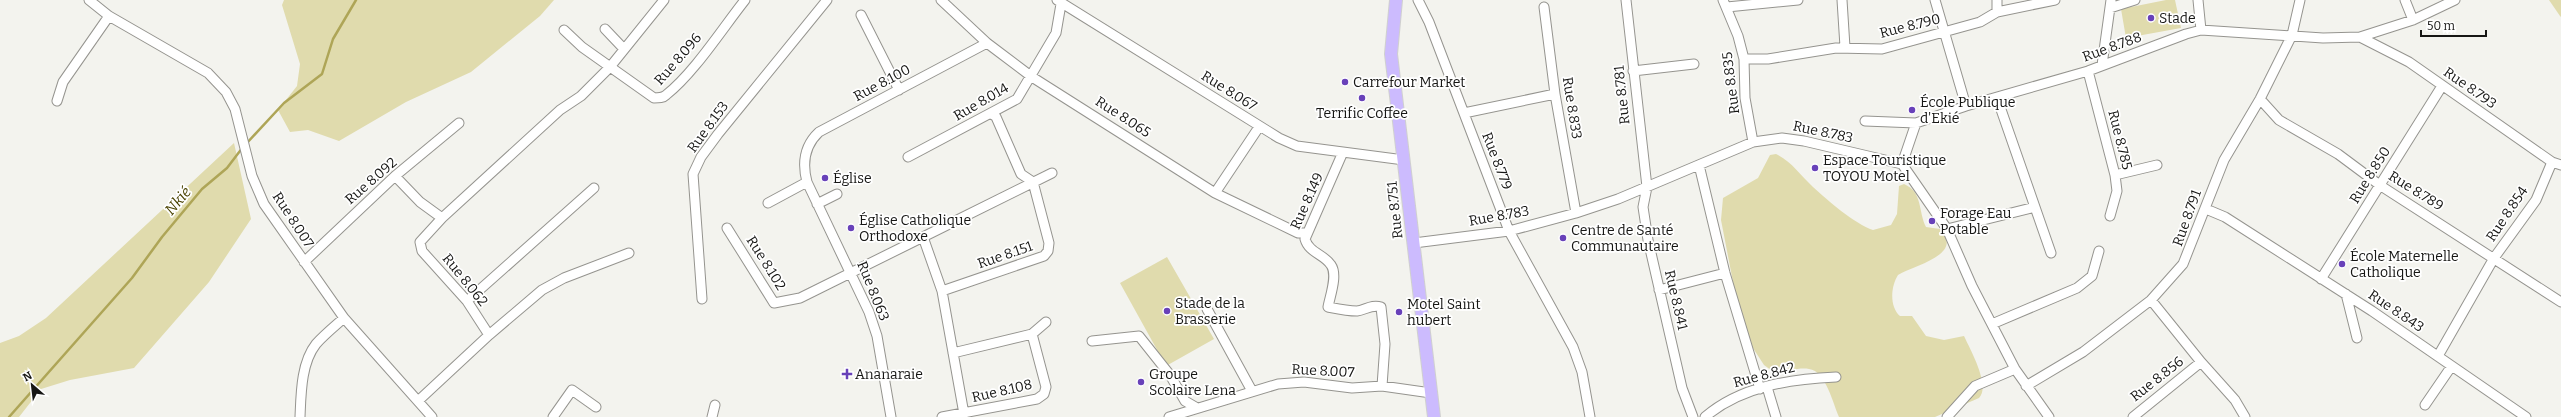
<svg xmlns="http://www.w3.org/2000/svg" width="2561" height="417" font-family="Bitter,serif">
	<style>
		.green { fill: #e0dbad }
		.lines { fill: none; stroke-linecap: round; stroke-linejoin: round }
		.stream { stroke: #aea557; stroke-width: 2.5 }
		.minor-casing { stroke: #95948f; stroke-width: 11 }
		.major-casing { stroke: #d0d0d0; stroke-width: 14 }
		.minor { stroke: #fff; stroke-width: 9 }
		.major { stroke: #ccbbfe; stroke-width: 12 }
		.poi-dot { fill: #6841b9; stroke: #fff; stroke-width: 1.5 }
		.labels { text-anchor: middle; dominant-baseline: central; stroke-width: 3.5; stroke-linejoin: round; paint-order: stroke }
		.poi-label { font-size: 14px; fill: #161614; stroke: #fff; text-anchor: start }
		.street-label { font-size: 14px; fill: #161614; stroke: #fff }
		.water-label { font-size: 15px; font-style: italic; fill: #4a4302; stroke: #fff }
	</style>
	<rect width="100%" height="100%" fill="#f3f3ee"/>
	<path class="green" d="M284,0H554L540,16L471,72L406,102L339,141L308,130L290,132L278,110L297,86L300,64L282,5Z
		M2166,0H2175L2181,28L2126,38L2121,9Z
		M2549,0H2561V17L2560,16Z
		M234,143L251,219L209,282L134,368L70,380L41,389L19,417H0V343L19,336L46,318Z
		M1776,154C1792,162 1800,175 1813,187C1827,200 1855,224 1873,230L1891,225L1897,214L1899,186L1904,184C1923,192 1918,211 1926,227L1940,229C1965,255 1914,265 1898,275C1891,286 1889,306 1900,316H1912L1926,336L1944,340L1964,336C1970,349 1991,386 1979,398L1935,417H1839C1833,404 1826,371 1809,369C1799,367 1785,372 1775,373L1764,365L1749,342L1734,287L1721,220L1723,198L1758,178L1770,155Z
		M1167,257L1214,339L1166,366L1120,283Z"/>
	<g class="lines">
		<path class="stream" d="M246,144L284,103L322,74L333,39L356,0
			M9,417L132,278L162,237L202,189L227,168L243,147"/>
		<defs>
			<path id="minor" d="M89,0L109,16L208,73L226,92L235,109L252,176L264,204L344,318L432,417
				M941,0L987,43L1032,77L1215,193L1298,233H1306
				M1057,0L1279,138L1297,146L1404,160
				M1418,0L1429,22L1509,231L1573,347L1582,372L1590,417
				M1626,0L1647,187L1643,207L1648,240L1682,388L1693,417
				M1723,0L1738,36L1744,59L1745,98L1753,142
				M1842,0L1845,47
				M1935,0L1966,106
				M1997,0V12
				M2198,0L2201,30
				M2405,0L2413,20
				M1544,7L1555,94L1576,213
				M1727,7L1798,0
				M2110,8L2135,0
				M861,15L899,90
				M605,29L624,49
				M564,30L582,47L654,98C659,98 663,98 666,95C694,73 722,29 745,0
				M2360,37L2409,62L2552,162L2561,165
				M1744,59H1768L1836,48L1882,49L1980,22L1997,12L2055,0
				M2102,65L2111,0
				M1633,71L1694,64
				M2088,71L2115,175L2117,191L2110,216
				M1997,98L2051,253
				M2260,99L2279,120L2338,154L2381,186L2561,302
				M57,101L63,82L109,16
				M1464,113L1555,94
				M1865,121L1916,123
				M1343,152L1305,239C1309,253 1324,254 1331,265C1338,275 1330,296 1328,307C1338,309 1347,311 1357,311C1365,310 1372,304 1381,307L1385,344L1382,386
				M908,157L1017,99L1056,33L1061,4
				M1902,164L1916,123L1966,106L2088,71L2186,34L2201,30L2323,38L2360,37L2413,20L2455,0
				M1699,165L1725,273L1760,389
				M2115,175L2157,165
				M395,176L420,202L442,218L420,242L422,251L467,301L489,335L418,401
				M807,182C802,163 804,146 819,132L987,43
				M1215,193L1259,127
				M768,203L807,182L869,312L877,336L891,417
				M817,204L837,194
				M2206,209L2225,217L2372,311L2526,417
				M442,218L560,110L581,96L610,67L664,0
				M727,228L774,303L800,298L923,237
				M1947,229L2035,207
				M1414,243L1509,231L1576,213L1618,199L1753,142L1782,138L1804,141L1902,164L1947,229L1972,286L2015,369L2049,417
				M304,262L395,176L459,123
				M2321,279L2442,86
				M1659,290L1725,273
				M942,291L923,237L1052,173
				M2346,294L2357,338
				M702,299L693,174L701,157L718,134L827,0
				M2151,300L2201,362
				M467,301L594,188
				M1207,309L1252,391
				M1992,324L2077,288L2092,276L2099,251
				M1032,334L1046,322
				M489,335L542,290L564,278L629,253
				M1092,341L1139,336L1170,375L1185,401L1197,408
				M2438,356L2494,258L2536,200L2552,162
				M2026,386L2083,352L2151,300L2183,264L2224,160L2260,99L2292,35L2300,0
				M1767,387L1776,417
				M2425,405L2451,367
				M964,414L942,291L1044,256L1048,251L1049,243L1033,182L1021,174L996,117L992,114
				M300,417C301,394 301,363 316,344C324,335 335,326 344,318
				M553,417L572,390L596,407
				M712,417L715,405
				M942,417L1037,399L1044,394L1046,387L1032,334L953,353
				M1169,417L1278,384L1304,382L1352,388L1382,386L1431,393
				M1705,417C1741,386 1791,379 1836,377
				M1947,417L1975,386L2015,369
				M2133,417L2201,362L2235,400L2245,417"/>
			<path id="major" d="M1396,0L1391,54L1434,417"/>
		</defs>
		<use href="#minor" class="minor-casing"/>
		<use href="#major" class="major-casing"/>
		<use href="#minor" class="minor"/>
		<use href="#major" class="major"/>
	</g>
	<g class="poi-dot">
		<circle cx="2151" cy="18" r="4"/>
		<circle cx="1345" cy="82" r="4"/>
		<circle cx="1362" cy="98" r="4"/>
		<circle cx="1912" cy="110" r="4"/>
		<circle cx="1815" cy="168" r="4"/>
		<circle cx="825" cy="178" r="4"/>
		<circle cx="1932" cy="221" r="4"/>
		<circle cx="851" cy="228" r="4"/>
		<circle cx="1563" cy="238" r="4"/>
		<circle cx="2342" cy="264" r="4"/>
		<circle cx="1167" cy="311" r="4"/>
		<circle cx="1399" cy="312" r="4"/>
		<path d="M845 368h4v4h4v4h-4v4h-4v-4h-4v-4h4z"/>
		<circle cx="1141" cy="382" r="4"/>
	</g>
	<g class="labels">
		<g class="poi-label">
			<text x="2159" y="18">Stade</text>
			<text x="1353" y="82">Carrefour Market</text>
			<text x="1920" y="102">École Publique<tspan x="1920" dy="16">d'Ekié</tspan></text>
			<text x="1362" y="113" text-anchor="middle">Terrific Coffee</text>
			<text x="1823" y="160">Espace Touristique<tspan x="1823" dy="16">TOYOU Motel</tspan></text>
			<text x="833" y="178">Église</text>
			<text x="1940" y="213">Forage Eau<tspan x="1940" dy="16">Potable</tspan></text>
			<text x="859" y="220">Église Catholique<tspan x="859" dy="16">Orthodoxe</tspan></text>
			<text x="1571" y="230">Centre de Santé<tspan x="1571" dy="16">Communautaire</tspan></text>
			<text x="2350" y="256">École Maternelle<tspan x="2350" dy="16">Catholique</tspan></text>
			<text x="1175" y="303">Stade de la<tspan x="1175" dy="16">Brasserie</tspan></text>
			<text x="1407" y="304">Motel Saint<tspan x="1407" dy="16">hubert</tspan></text>
			<text x="855" y="374">Ananaraie</text>
			<text x="1149" y="374">Groupe<tspan x="1149" dy="16">Scolaire Lena</tspan></text>
		</g>
		<g class="street-label">
			<text transform="translate(1910 26) rotate(-14)">Rue 8.790</text>
			<text transform="translate(2112 47) rotate(-20)">Rue 8.788</text>
			<text transform="translate(678 59) rotate(-49)">Rue 8.096</text>
			<text transform="translate(882 83) rotate(-28)">Rue 8.100</text>
			<text transform="translate(1731 83) rotate(-97)">Rue 8.835</text>
			<text transform="translate(2470 88) rotate(35)">Rue 8.793</text>
			<text transform="translate(1229 91) rotate(32)">Rue 8.067</text>
			<text transform="translate(1622 95) rotate(-96)">Rue 8.781</text>
			<text transform="translate(981 102) rotate(-30)">Rue 8.014</text>
			<text transform="translate(1572 108) rotate(81)">Rue 8.833</text>
			<text transform="translate(1123 117) rotate(33)">Rue 8.065</text>
			<text transform="translate(708 127) rotate(-54)">Rue 8.153</text>
			<text transform="translate(1823 132) rotate(12)">Rue 8.783</text>
			<text transform="translate(2120 140) rotate(76)">Rue 8.785</text>
			<text transform="translate(1497 161) rotate(69)">Rue 8.779</text>
			<text transform="translate(2370 175) rotate(-58)">Rue 8.850</text>
			<text transform="translate(371 181) rotate(-41)">Rue 8.092</text>
			<text transform="translate(2416 191) rotate(32)">Rue 8.789</text>
			<text transform="translate(1307 201) rotate(-66)">Rue 8.149</text>
			<text transform="translate(1395 210) rotate(-96)">Rue 8.751</text>
			<text transform="translate(2507 214) rotate(-56)">Rue 8.854</text>
			<text transform="translate(1499 216) rotate(-10)">Rue 8.783</text>
			<text transform="translate(2187 218) rotate(-70)">Rue 8.791</text>
			<text transform="translate(293 220) rotate(57)">Rue 8.007</text>
			<text transform="translate(1005 255) rotate(-19)">Rue 8.151</text>
			<text transform="translate(766 263) rotate(58)">Rue 8.102</text>
			<text transform="translate(465 280) rotate(51)">Rue 8.062</text>
			<text transform="translate(873 291) rotate(68)">Rue 8.063</text>
			<text transform="translate(1676 300) rotate(77)">Rue 8.841</text>
			<text transform="translate(2396 311) rotate(34)">Rue 8.843</text>
			<text transform="translate(1323 371) rotate(3)">Rue 8.007</text>
			<text transform="translate(1764 375) rotate(-15)">Rue 8.842</text>
			<text transform="translate(2157 379) rotate(-38)">Rue 8.856</text>
			<text transform="translate(1002 391) rotate(-13)">Rue 8.108</text>
		</g>
		<g class="water-label">
			<text transform="translate(178 201) rotate(-50)">Nkié</text>
		</g>
	</g>
	<g transform="translate(32 385) rotate(332)" stroke="#ffffff" stroke-width="3" paint-order="stroke">
	<path d="M0-3L7 15L0 10L-7 15Z" fill="#161614"/>
	<text y="-6" font-size="11" font-weight="bold" text-anchor="middle" fill="#161614">N</text>
	</g>
	<path d="M2421 30v6h65v-6" fill="none" stroke="#161614" stroke-width="2"/>
	<text x="2427" y="30" font-size="12" fill="#161614" stroke="#ffffff" stroke-width="3" paint-order="stroke">50 m</text>
</svg>
